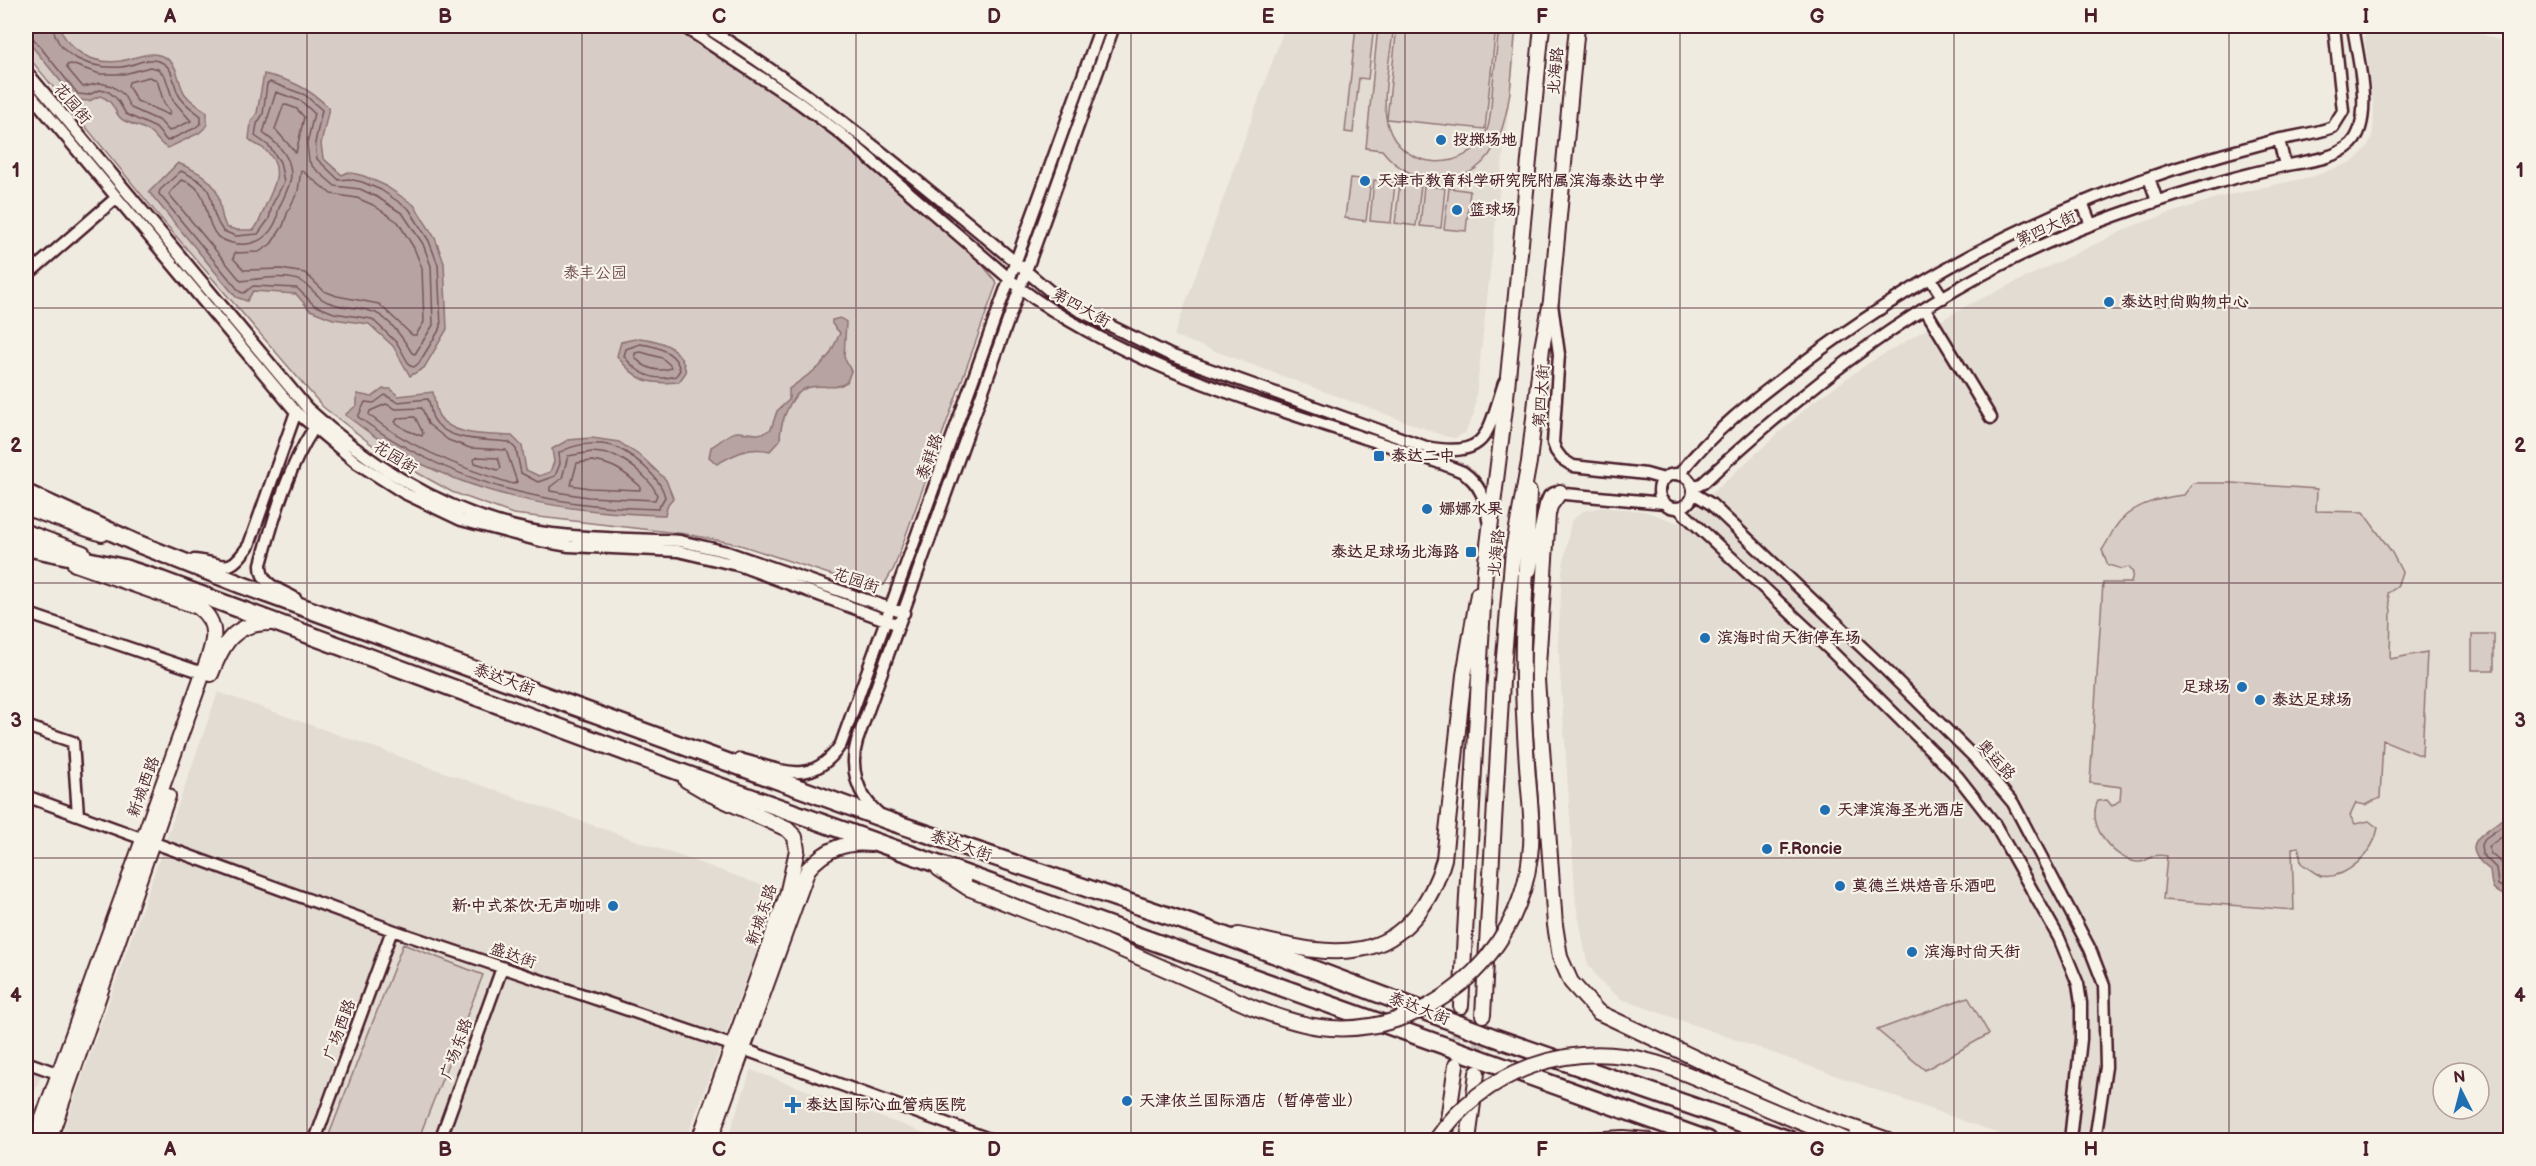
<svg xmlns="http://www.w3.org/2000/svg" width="2536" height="1166" font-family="'Balsamiq Sans','LXGW WenKai TC',sans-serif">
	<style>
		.built { fill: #e3dcd2; fill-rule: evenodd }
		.green { fill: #d8cdc6; stroke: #917678; stroke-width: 1.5 }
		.water { fill: #b7a4a2; stroke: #8b6f72; stroke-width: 1.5 }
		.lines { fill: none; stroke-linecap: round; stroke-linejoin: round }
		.shore { stroke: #76545b; stroke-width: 1.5 }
		.major-tunnel { stroke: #cfc2bc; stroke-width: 14; stroke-dasharray: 14 7; stroke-linecap: butt }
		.minor-casing { stroke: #4a1f2b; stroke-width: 15 }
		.major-casing { stroke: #4a1f2b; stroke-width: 18 }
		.highway-casing { stroke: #4a1f2b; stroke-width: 21 }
		.minor { stroke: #f7f3e8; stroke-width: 10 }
		.major { stroke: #f7f3e8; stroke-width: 14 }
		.highway { stroke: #f7f3e8; stroke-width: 16 }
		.major-bridge-casing { stroke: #4a1f2b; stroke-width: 18; stroke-linecap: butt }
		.major-bridge { stroke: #f7f3e8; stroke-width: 14 }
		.grid { fill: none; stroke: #4a1f2b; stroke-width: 1.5; stroke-opacity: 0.55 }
		.poi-dot { fill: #1f6fb2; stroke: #f7f3e8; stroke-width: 2 }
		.labels { text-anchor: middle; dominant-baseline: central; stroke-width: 4.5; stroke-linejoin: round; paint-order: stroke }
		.street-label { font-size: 16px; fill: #4a1f2b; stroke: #f7f3e8 }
		.poi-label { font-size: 16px; font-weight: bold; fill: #4a1f2b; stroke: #f7f3e8; text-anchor: start }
		.park-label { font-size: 16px; fill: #6e4a52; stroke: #f7f3e8 }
		.neatline { fill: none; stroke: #4a1f2b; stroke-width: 2 }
		.grid-label { font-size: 20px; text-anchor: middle; font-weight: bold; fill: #4a1f2b }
	</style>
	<rect width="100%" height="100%" fill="#f0ebe0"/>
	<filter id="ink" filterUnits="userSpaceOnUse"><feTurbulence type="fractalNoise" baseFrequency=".0167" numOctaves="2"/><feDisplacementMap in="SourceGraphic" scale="12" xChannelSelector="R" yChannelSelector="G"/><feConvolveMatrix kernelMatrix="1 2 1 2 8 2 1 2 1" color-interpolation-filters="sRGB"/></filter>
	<g filter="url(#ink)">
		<path class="built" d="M1285,26H1518L1474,414L1465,433L1455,438L1447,437L1174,336Z
			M2363,26H2458L2510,44V1140H2017L1621,999L1599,981L1587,962L1576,904L1558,644L1562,572L1571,521L1583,511L1601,507L1644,511L1679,523L1813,402L1867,364L1964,307L2135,225L2216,198L2314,176L2354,161L2368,146L2373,133L2374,111ZM2443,1073H2479V1109H2443Z
			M218,692L779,891L686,1140H60Z
			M26,1067L42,1073L26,1116Z
			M751,1070L944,1140H727Z"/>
		<path class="green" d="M26,26H670L777,95L830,134L977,258L997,283L894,568L884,585L872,588L737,544L686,534L513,514L452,492L387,456L323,407L163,221L26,54Z
			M1356,26H1374L1368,79L1359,78L1353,133L1345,132Z
			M1378,26H1394C1391,51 1380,102 1388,126C1402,171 1468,175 1487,130C1491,119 1491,106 1492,94C1494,71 1497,48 1499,26H1516C1510,79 1515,182 1437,179C1414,178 1396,168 1382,150L1366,148Z
			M1397,26H1496L1485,129L1387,119Z
			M1350,178L1371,180L1366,221L1345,218Z
			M1374,180L1395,183L1391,223L1370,221Z
			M1400,183L1421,186L1416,226L1395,223Z
			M1424,186L1445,188L1441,228L1420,226Z
			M1449,188L1470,191L1466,231L1444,229Z
			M2193,483H2233L2317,489L2316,511L2363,512L2391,551L2402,572L2397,587L2388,593L2391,611L2390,659L2427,652L2422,756L2383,740L2380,798L2365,805L2356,803L2350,816L2355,824L2369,821L2378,828C2374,851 2348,880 2321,876C2315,874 2307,867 2301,863L2299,847L2292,848L2294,910L2163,900L2167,856C2148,853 2151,861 2140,862C2115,862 2085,825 2098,801L2107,800L2112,806L2120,800L2121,787L2090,783L2103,583H2131L2133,573L2129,567L2122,569L2108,565L2102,550C2107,543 2110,536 2114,529C2129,505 2158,498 2184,495Z
			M2472,634H2494V670H2472Z
			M403,944L483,975L418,1140H327Z
			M1968,997L1989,1034L1925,1070L1877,1030Z"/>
		<path class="water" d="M26,26H59C69,52 93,65 121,61C138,58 150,49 166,58C180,67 177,82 185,94C191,102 199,107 207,112V126L199,133L168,148C160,145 157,137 150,132C142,126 132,125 123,120C113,114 116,101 100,96L89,101L76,100L26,39Z
			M264,74C291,80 309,88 329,108L321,144L323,158L342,175L348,172L364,176L384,185L414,205L435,238L444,263L447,329L424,368L410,376L393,346L369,324L333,319L310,310L296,294L253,291L247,301L236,297L149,192L178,163C195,170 215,179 219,199C222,212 220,214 226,227L237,230H254C263,217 262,212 268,200C276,183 284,165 264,149C259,145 254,145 249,139L251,122L257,113Z
			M840,318L846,322L844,357L851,371L847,382C834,391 825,384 811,387C791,390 780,422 780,440L770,451C749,446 735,454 717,464L709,457L711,447C720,443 728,432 737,432C751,432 758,438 771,429L777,411L789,400V389L819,367L830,354L840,333L832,324V320Z
			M640,338C663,341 681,347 686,372L679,382C648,385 636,381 617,356L621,342Z
			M383,389H391L398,396L433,392C435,399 435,410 439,416C452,437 490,434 512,436L522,446L526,470L539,476L550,472L554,462L552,449L568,440L592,438L619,442L643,458L666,480L673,498L668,504L665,515C570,513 477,498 394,449C377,439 361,426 345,415L357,405V394L372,397Z
			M2510,812V899C2493,888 2492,894 2490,870C2452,841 2491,832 2510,812Z"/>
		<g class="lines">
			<path class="shore" d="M26,36L33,38L78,94L88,95L100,90L109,92L117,99L126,114L156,128L167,141L195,128L201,123V116C194,110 185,105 180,97C172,86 176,69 161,62C146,56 135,66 121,67C93,69 57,58 53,26
				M71,64L100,74H124L150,67L158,69L165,76L173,100L191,121L169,131L160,121L131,108L123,94L112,86L100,83L83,87L67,68V65Z
				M149,77L157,80L164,103L170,111L169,115L137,101L128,86L129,82Z
				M270,82L305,95L322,110L315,143L317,159L339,180L349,179L362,182L381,190L409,209L429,241L438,265L441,327L419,363L414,367L410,366L397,343L372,319L334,313L314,305L297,288L253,286L244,293L240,292L159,194L160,190L181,171C226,191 202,202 223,231L236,236L258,234L269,219L272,205L284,182L280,162L269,146L255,136L257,124L263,114L267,84Z
				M276,92L301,101L314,113L307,144L309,161L313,167L335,186L360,189L377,197L403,214L423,244L431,266L433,325L415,354L412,353C403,338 388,315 370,311C358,307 345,308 334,304C318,300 316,292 304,283C291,273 256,279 241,281L169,194L181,180C212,187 201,218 218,237C240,250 265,246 276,221C278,217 277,212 279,208C286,191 296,179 288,160C282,147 273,141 263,133Z
				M284,104L297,109L304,117L296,153L275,129Z
				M301,170L331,194L357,198L373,205L398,222L414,248L422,268L424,322L416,335H412L379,304L337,296L324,291L305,273L281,269L244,270L233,258L235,253L259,252L271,244L283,226L288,211L298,191Z
				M640,344C657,346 676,352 680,370L676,376C655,382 637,374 624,356L626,349Z
				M641,352L662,358L670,365L671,368C658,373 643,368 635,357V353Z
				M385,395L397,402L428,399C431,405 430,412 433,418C446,443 487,439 509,442L516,449L521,473L538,482L555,476L560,464L559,453C574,443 601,441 618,448C636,457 661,478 665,497L658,509C546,507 449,483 358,417L365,402L374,403Z
				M386,404L396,409L422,408L428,424L448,440L470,448L506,450L517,482L513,484C463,469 410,448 369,415L370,411Z
				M415,417L423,433L422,436L406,430L395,422L398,418Z
				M592,452C599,453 609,453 616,456C630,463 652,480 657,495L655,500L588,497L550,491V487L562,478L568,456Z
				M477,457L498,458L501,468L498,470L475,463L474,459Z
				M592,461C614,464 623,471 640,486V490L589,488L571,485L577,463Z
				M2510,821L2484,839L2481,845L2482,854L2496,868L2498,885L2510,891
				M2510,831L2488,847L2491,854L2502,863L2505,881L2510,883"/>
			<path class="major-tunnel" d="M1456,1058L1461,1006
				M1477,1068L1483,1015"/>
			<defs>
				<path id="minor" d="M683,26L798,102L840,133L1020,288C1118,361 1240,397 1355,435C1391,447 1428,457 1463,472C1480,484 1486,500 1488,520
					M704,26C831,104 943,202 1057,297L1078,310L1170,355L1426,447C1488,459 1487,434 1504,383
					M26,71L307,408C376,471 457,521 552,534C594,539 637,539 680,541L727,552L904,613
					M26,89L296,412L357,463L404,493L461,520L541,541L569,546L678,551L741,566L899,625
					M2279,140L2285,165
					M2149,178L2157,201
					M2082,202L2091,225
					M26,276L116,198
					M1930,278L1943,298
					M1552,304L1559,354L1553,443L1556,451L1562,459L1573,466L1646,474L1664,479
					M1925,309L1991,418
					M1659 491a17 17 0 1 1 34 0a17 17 0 1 1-34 0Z
					M1679,475C1710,433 1755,399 1796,368C1912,280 2033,215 2171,170C2206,159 2241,149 2276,140C2295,136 2315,134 2333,127L2343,111L2334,26
					M1693,488L1703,483C1810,383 1927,293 2063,236C2113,215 2165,198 2217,183C2239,176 2261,171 2283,166C2306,161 2333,160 2351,144C2375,120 2357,56 2353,26
					M1693,493L1711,504L1886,670L1974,757L2013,803L2090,949L2104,985L2106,1067L2095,1140
					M1678,508L1827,647L1958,777L1994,823L2059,938L2078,984L2081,1003V1039L2070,1140
					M194,560C226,563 227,577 249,545L296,412
					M1531,571L1545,505L1549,496L1554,493L1664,503
					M295,598C279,589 260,585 261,564C274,518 287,469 314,428
					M26,613L203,673
					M26,726L73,742L78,815
					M740,759C781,770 813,788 841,744L1101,26
					M26,796L392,930L743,1049L992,1140
					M879,814C857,795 849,768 857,741L1114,26
					M26,1062L65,1076
					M315,1140L392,930
					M440,1140L502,968"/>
				<path id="major" d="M1560,492L1550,506L1548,514L1537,680L1555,925L1560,957L1571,982L1598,1012L1809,1112L1888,1140
					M26,508L102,534
					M26,532L83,553
					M1523,642L1529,492
					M211,674C223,643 234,623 270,623
					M686,780L710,794L787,829L795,837L797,850L787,895L699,1140
					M939,869L968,888
					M1238,935C1276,942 1321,957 1361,949C1406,941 1433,899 1444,859L1464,675L1478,594
					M1461,1006L1485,569L1505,408L1542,26
					M1483,1015L1502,681L1513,550L1529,462L1542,348L1551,301L1577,26
					M35,1140L203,673C212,648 223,625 198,607L75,564
					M49,1140L168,796
					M710,1140L808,869C826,849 845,841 871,844
					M1445,1140L1456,1065
					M1468,1140L1477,1073
					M1588,1140L1623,1138L1647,1140"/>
				<path id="highway" d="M26,493L136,543L242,585L889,821L1207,929L1493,1037L1790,1140
					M26,547L124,568L161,580L666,767L1708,1140"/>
			</defs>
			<use href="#minor" class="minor-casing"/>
			<use href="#major" class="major-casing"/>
			<use href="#highway" class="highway-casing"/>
			<use href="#minor" class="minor"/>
			<use href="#major" class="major"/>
			<use href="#highway" class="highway"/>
			<defs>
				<path id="major-bridge" d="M968,888L1100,940L1254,1008C1275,1016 1297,1024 1320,1027C1424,1040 1519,958 1530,856C1534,826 1529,795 1527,765C1524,724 1522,683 1523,642
					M1436,1140C1484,1070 1570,1039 1652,1062C1676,1068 1698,1079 1720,1088C1762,1106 1804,1125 1847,1140"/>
			</defs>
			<use href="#major-bridge" class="major-bridge-casing"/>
			<use href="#major-bridge" class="major-bridge"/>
		</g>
	</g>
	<path class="grid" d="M307,26V1140M582,26V1140M856,26V1140M1131,26V1140M1405,26V1140M1680,26V1140M1954,26V1140M2229,26V1140M26,308H2510M26,583H2510M26,858H2510"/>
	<g class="poi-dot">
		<circle cx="1441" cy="140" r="6"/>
		<circle cx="1365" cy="181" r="6"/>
		<circle cx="1457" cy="210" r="6"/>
		<circle cx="2109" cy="302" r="6"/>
		<rect x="1373" y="450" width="12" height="12" rx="3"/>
		<circle cx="1427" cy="509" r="6"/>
		<rect x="1465" y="546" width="12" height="12" rx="3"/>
		<circle cx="1705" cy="638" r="6"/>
		<circle cx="2242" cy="687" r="6"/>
		<circle cx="2260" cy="700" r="6"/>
		<circle cx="1825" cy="810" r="6"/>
		<circle cx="1767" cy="849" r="6"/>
		<circle cx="1840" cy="886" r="6"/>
		<circle cx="613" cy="906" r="6"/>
		<circle cx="1912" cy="952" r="6"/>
		<circle cx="1127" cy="1101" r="6"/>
		<path d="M790 1096h6v6h6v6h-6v6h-6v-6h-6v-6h6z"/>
	</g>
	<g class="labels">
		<g class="street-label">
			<text transform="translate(1556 71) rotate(-85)">北海路</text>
			<text transform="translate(72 104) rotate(50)">花园街</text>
			<text transform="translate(2046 229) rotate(-24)">第四大街</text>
			<text transform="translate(1081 308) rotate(29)">第四大街</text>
			<text transform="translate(1542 396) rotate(-86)">第四大街</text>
			<text transform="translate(930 457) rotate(-70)">泰祥路</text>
			<text transform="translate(395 458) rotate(32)">花园街</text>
			<text transform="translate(1497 553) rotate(-84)">北海路</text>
			<text transform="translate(856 581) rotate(19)">花园街</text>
			<text transform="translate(504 680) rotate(20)">泰达大街</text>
			<text transform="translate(1996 760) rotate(48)">奥运路</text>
			<text transform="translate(144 787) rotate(-70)">新城西路</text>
			<text transform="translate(961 846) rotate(19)">泰达大街</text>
			<text transform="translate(762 915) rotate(-71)">新城东路</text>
			<text transform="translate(513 956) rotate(19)">盛达街</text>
			<text transform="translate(1419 1009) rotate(21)">泰达大街</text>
			<text transform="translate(340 1030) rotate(-70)">广场西路</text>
			<text transform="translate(457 1049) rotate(-70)">广场东路</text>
		</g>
		<g class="poi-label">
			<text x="1453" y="140">投掷场地</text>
			<text x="1377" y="181">天津市教育科学研究院附属滨海泰达中学</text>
			<text x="1469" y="210">篮球场</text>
			<text x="2121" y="302">泰达时尚购物中心</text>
			<text x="1391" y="456">泰达二中</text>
			<text x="1439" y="509">娜娜水果</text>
			<text x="1459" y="552" text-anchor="end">泰达足球场北海路</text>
			<text x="1717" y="638">滨海时尚天街停车场</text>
			<text x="2230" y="687" text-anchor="end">足球场</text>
			<text x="2272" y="700">泰达足球场</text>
			<text x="1837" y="810">天津滨海圣光酒店</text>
			<text x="1779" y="849">F.Roncie</text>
			<text x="1852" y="886">莫德兰烘焙音乐酒吧</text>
			<text x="601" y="906" text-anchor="end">新·中式茶饮·无声咖啡</text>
			<text x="1924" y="952">滨海时尚天街</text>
			<text x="1139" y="1101">天津依兰国际酒店（暂停营业）</text>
			<text x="806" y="1105">泰达国际心血管病医院</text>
		</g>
		<g class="park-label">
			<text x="595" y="273">泰丰公园</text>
		</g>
	</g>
	<rect width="2536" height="1166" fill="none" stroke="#f7f3e8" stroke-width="66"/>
	<g transform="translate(2461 1091) rotate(354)"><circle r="28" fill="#f7f3e8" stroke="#b29e9c" stroke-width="1.5"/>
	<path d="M0-4.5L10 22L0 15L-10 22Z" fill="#1f6fb2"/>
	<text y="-9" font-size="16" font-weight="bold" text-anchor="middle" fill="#4a1f2b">N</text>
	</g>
	<rect x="33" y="33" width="2470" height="1100" class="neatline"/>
	<g class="grid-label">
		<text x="170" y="23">A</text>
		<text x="445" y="23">B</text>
		<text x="719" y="23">C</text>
		<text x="994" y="23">D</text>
		<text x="1268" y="23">E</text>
		<text x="1542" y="23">F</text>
		<text x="1817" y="23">G</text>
		<text x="2091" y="23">H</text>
		<text x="2366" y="23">I</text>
		<text x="16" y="177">1</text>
		<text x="2520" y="177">1</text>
		<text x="16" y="452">2</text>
		<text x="2520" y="452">2</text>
		<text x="16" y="727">3</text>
		<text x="2520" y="727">3</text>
		<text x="16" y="1002">4</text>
		<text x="2520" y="1002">4</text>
		<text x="170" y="1156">A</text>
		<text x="445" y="1156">B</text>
		<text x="719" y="1156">C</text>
		<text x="994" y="1156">D</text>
		<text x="1268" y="1156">E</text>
		<text x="1542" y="1156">F</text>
		<text x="1817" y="1156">G</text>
		<text x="2091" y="1156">H</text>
		<text x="2366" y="1156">I</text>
	</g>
</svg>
